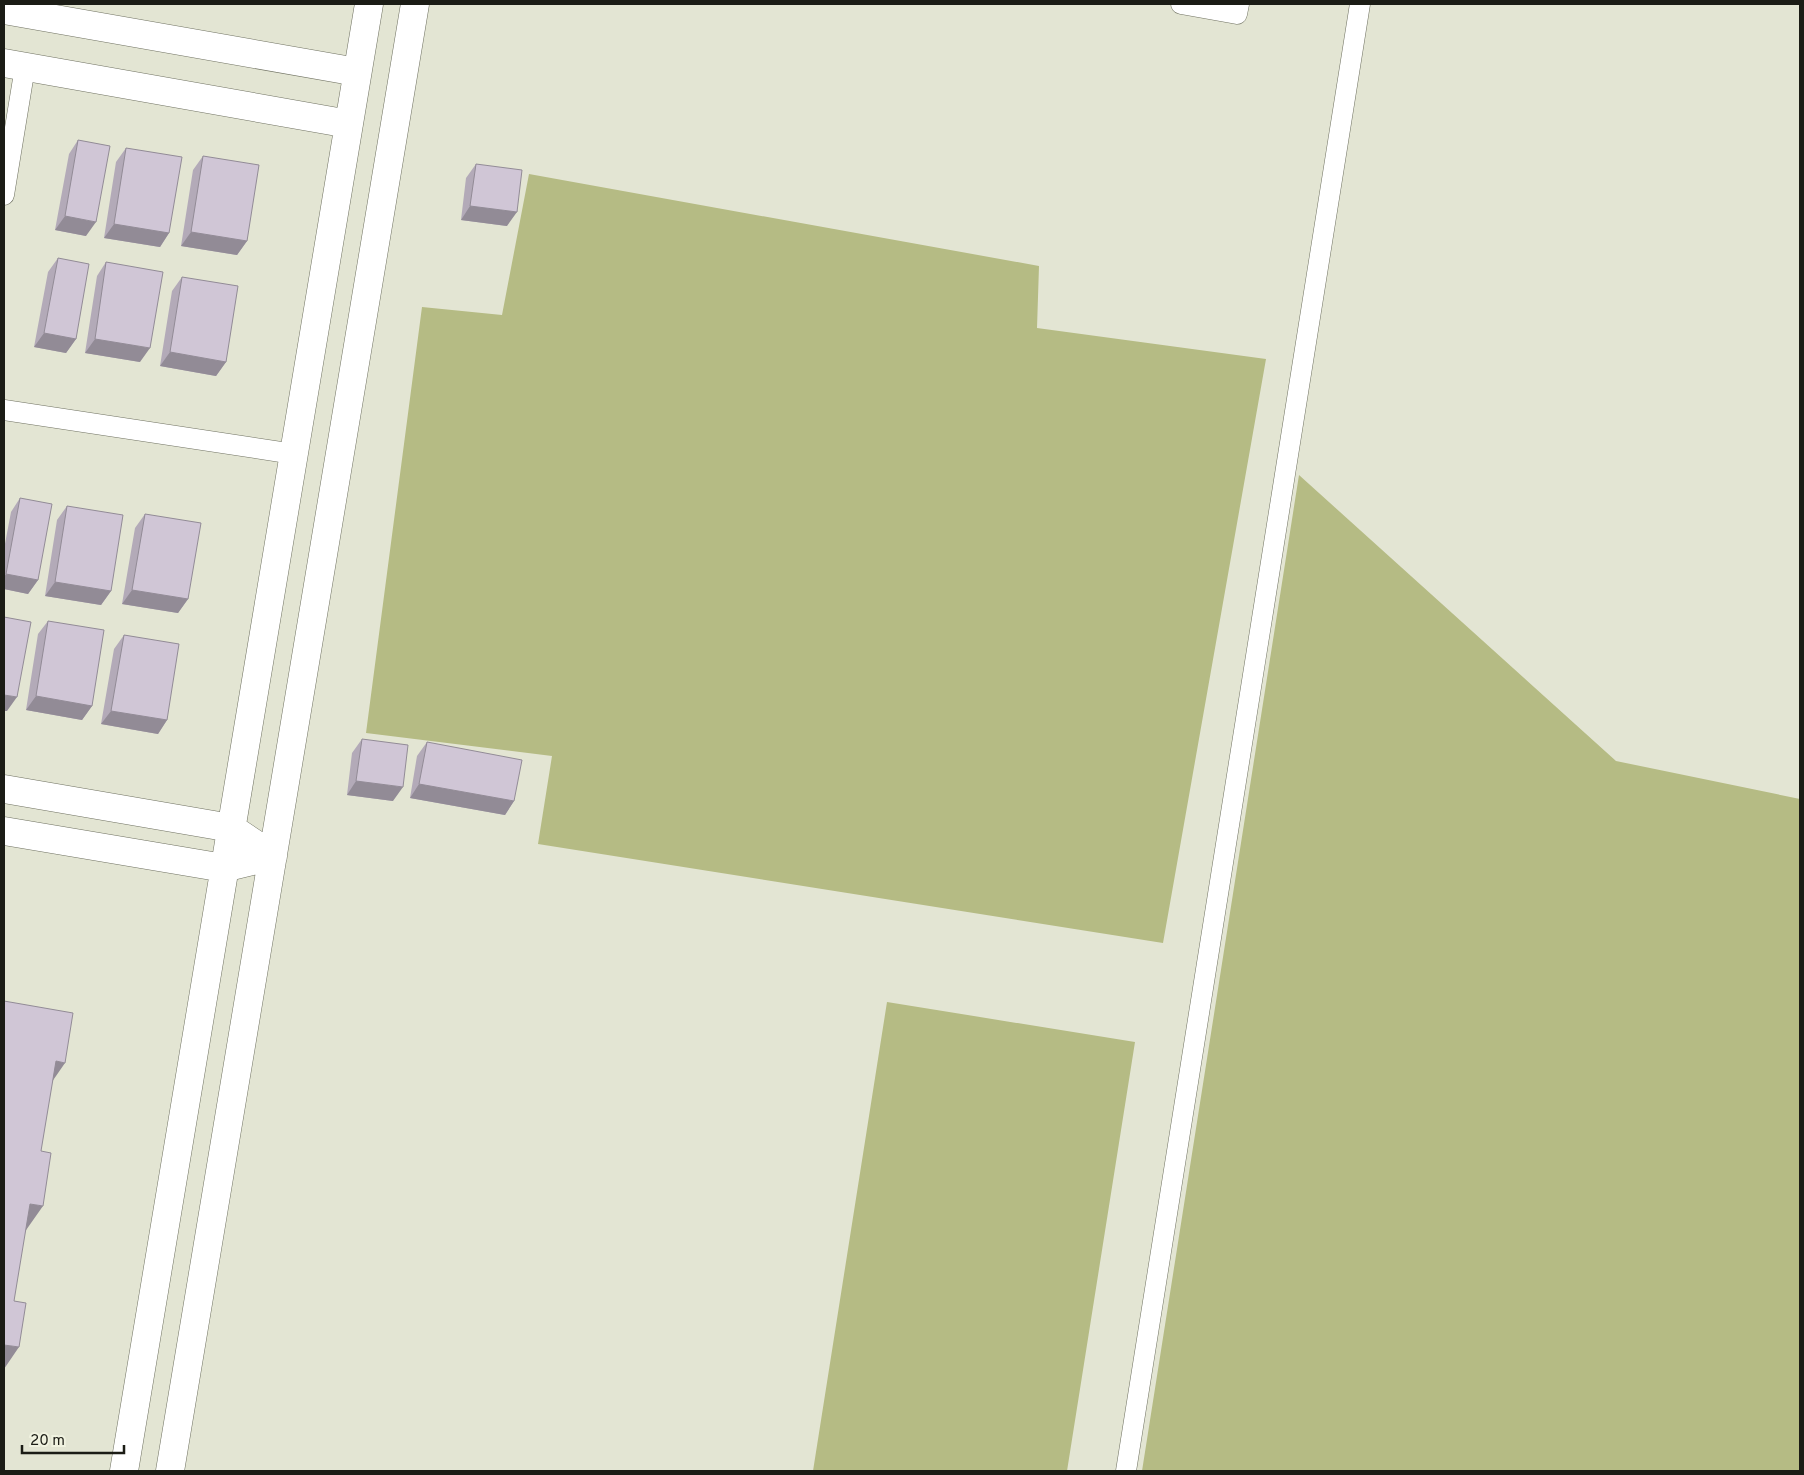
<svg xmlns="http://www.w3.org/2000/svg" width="1804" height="1475" font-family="Overpass,sans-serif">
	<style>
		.green { fill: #b5bb84 }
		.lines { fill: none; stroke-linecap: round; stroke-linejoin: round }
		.service-casing { stroke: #707262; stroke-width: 21 }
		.minor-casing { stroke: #707262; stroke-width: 29 }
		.service { stroke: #fff; stroke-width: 20 }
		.minor { stroke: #fff; stroke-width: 28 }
		.wall { fill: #b3aab8 }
		.shaded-wall { fill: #928b96 }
		.building { fill: #d0c6d6; stroke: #928b96 }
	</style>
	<rect width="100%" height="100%" fill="#e3e5d3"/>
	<path class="green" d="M529,174L1039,266L1037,328L1266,359L1163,943L538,844L552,756L366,733L422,307L502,315Z
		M1299,475L1616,761L1800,799V1471H1142Z
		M887,1002L1135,1042L1067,1471H813Z"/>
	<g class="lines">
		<defs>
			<path id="service" d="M1181,4L1237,14L1239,4
				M4,195L25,67
				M4,410L294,454
				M1126,1471L1360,4"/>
			<path id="minor" d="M4,10L357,72
				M4,63L349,124
				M4,789L231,828L273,856
				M4,831L224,868L273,856
				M124,1471L369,4
				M170,1471L415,4"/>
		</defs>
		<use href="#service" class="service-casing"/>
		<use href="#minor" class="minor-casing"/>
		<use href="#service" class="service"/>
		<use href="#minor" class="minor"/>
	</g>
	<path class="wall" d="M78,140L86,236L55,230L69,154Z
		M126,148L169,233L160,247L104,238L116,162Z
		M203,156L247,241L237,255L181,246L193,170Z
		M476,164L507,226L461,220L466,178Z
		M58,258L76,339L66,353L34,347L48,272Z
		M106,262L140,362L85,353L97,276Z
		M182,277L226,362L216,376L160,366L172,291Z
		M20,498L38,580L28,594L4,589V549L11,512Z
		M67,506L111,591L101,605L45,596L57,520Z
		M145,514L188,599L178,613L122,604L135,528Z
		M48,621L92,706L82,720L26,710L38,634Z
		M124,635L167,720L158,734L101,724L114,649Z
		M362,739L393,801L347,795L352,753Z
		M427,742L514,801L505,815L410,798L417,756Z"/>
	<path class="shaded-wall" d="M470,206L517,212L507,226L461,220Z
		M65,216L96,222L86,236L55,230Z
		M114,224L169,233L160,247L104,238Z
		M191,232L247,241L237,255L181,246Z
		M44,333L76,339L66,353L34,347Z
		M95,339L150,348L140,362L85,353Z
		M170,352L226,362L216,376L160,366Z
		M6,574L38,580L28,594L4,589V577Z
		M55,582L111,591L101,605L45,596Z
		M132,590L188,599L178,613L122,604Z
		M4,695L17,697L7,711H4Z
		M36,696L92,706L82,720L26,710Z
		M111,711L167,720L158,734L101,724Z
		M356,781L403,787L393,801L347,795Z
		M419,784L514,801L505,815L410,798Z
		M56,1061L65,1063L47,1089Z
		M30,1204L43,1206L24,1233Z
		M4,1345L19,1347L4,1369Z"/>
	<path class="building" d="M78,140L110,146L96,222L65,216Z
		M126,148L182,157L169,233L114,224Z
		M203,156L259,165L247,241L191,232Z
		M476,164L522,170L517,212L470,206Z
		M58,258L89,264L76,339L44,333Z
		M106,262L163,272L150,348L95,339Z
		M182,277L238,286L226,362L170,352Z
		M20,498L52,504L38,580L6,574Z
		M67,506L123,515L111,591L55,582Z
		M145,514L201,523L188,599L132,590Z
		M4,617L31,622L17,697L4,695Z
		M48,621L104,630L92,706L36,696Z
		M124,635L179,644L167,720L111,711Z
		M362,739L408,745L403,787L356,781Z
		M427,742L522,760L514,801L419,784Z
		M4,1001L73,1013L65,1063L56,1061L41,1151L51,1153L43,1206L30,1204L14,1301L26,1303L19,1347L4,1345Z"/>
	<rect width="1804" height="1475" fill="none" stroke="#1b1c15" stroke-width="10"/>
	<path d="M22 1445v8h102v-8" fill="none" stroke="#1b1c15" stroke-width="2.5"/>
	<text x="30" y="1445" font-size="15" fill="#1b1c15" stroke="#f0f2e0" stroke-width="4" paint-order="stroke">20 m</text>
</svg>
